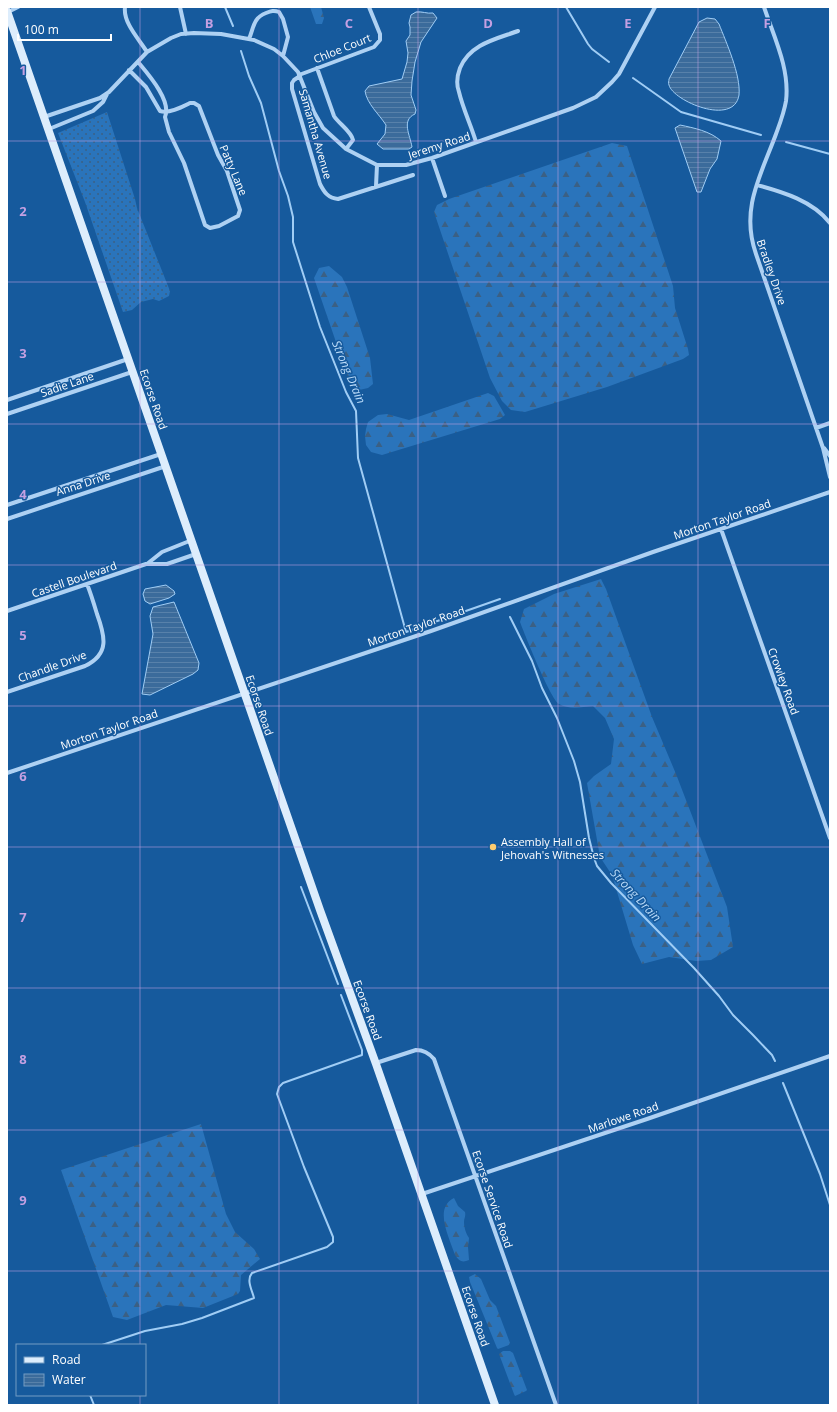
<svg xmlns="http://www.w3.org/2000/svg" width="837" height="1412" font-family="'Open Sans',sans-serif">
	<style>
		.grass { fill: url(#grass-dots) }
		.forest { fill: url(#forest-firs) }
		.water { fill: url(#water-rules); stroke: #a0cdf5 }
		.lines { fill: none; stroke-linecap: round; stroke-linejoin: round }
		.stream { stroke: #a0cdf5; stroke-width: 2 }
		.street { stroke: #aed1f3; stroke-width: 4 }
		.secondary { stroke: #ddedfc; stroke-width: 8 }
		.grid { fill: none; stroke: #c4a0e2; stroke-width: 1; stroke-opacity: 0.55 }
		.poi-dot { fill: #ffcc6f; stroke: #165a9d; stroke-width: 1.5 }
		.labels { text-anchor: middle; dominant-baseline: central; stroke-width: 3; stroke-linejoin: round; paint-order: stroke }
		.street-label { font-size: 11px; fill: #fff; stroke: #165a9d }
		.poi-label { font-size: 11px; fill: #fff; stroke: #165a9d; text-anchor: start }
		.water-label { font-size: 12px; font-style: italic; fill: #badbf9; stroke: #165a9d }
		.grid-label { font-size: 13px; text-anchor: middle; font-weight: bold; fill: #c4a0e2; stroke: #165a9d; stroke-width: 3; stroke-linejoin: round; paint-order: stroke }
	</style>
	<defs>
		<pattern id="grass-dots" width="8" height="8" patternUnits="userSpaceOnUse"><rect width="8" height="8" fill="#2a74bb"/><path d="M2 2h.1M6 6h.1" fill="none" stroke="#3b6084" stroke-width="1.8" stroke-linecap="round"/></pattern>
		<pattern id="forest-firs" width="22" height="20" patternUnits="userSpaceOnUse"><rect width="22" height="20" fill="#2a74bb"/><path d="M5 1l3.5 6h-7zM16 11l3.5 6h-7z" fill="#3b6084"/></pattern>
		<pattern id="water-rules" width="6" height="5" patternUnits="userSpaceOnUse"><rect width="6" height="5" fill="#3b6b9b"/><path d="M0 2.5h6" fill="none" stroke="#5881aa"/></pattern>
	</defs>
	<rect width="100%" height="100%" fill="#165a9d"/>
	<path class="grass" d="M107,112L135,199L137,208L170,291L169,296L159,301L153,299L141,302L132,310L123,312L85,202L58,133Z"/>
	<path class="forest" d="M310,7H321L324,18L322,24H316Z
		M612,143L627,146L673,286L675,308L688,349L689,355L683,359L607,387L525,412L511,410L502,401L490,378L434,212L437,205L449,199Z
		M329,266L342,277L347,287L370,358L373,384L368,388L359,390L348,377L314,278L319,268Z
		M488,393L494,396L505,415L500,419L382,455L371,452L366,445L365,436L366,429L368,422L378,415L387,414L409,420Z
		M601,579L606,589L652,717L676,774L727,907L733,947L711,960L696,961L669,957L642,964L633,945L612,875L600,857L587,783L594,776L611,764L614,739L605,718L593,706C581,707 570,710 559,704C550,698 525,635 520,622L524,609L554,594Z
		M201,1124L226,1214L235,1232L254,1249L260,1259L241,1275L240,1291L238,1294L203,1308L166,1305L127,1320L113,1317L61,1170Z
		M454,1198L458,1206L465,1212C466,1216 464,1218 464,1222C464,1227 466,1234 469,1238L468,1247L469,1260C462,1263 459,1261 455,1255C450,1239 433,1208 454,1198Z
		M475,1274L481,1279L490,1300L496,1306L510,1343L509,1345L498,1349L497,1348L470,1282L469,1277Z
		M503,1351H510L513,1353L527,1390L526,1391L515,1396L514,1394L499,1354Z"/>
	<path class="water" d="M416,12C422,11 427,14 433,13L437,18L421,42L415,62L412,81L411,95L416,110L415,114C401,120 410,135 412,147L409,149H383L377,144L385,134L386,125C379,114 367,104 365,91L369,86L402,79L407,62L408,53L406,41L410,35V27L409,23L411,15Z
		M707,18L715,19L719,24C726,42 741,75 739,95C734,127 673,101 669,85C668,83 669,81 669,79L699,22Z
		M680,125C694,128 710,131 721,141L717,159L710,169L701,192H697L675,128Z
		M166,585L174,591L175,594L169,598L150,604L145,601L143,594L145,589Z
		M174,602L199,663L198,670L193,674L150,695L142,694L153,634L150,616L153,607Z"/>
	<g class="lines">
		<path class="stream" d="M225,7L233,26
			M566,7L588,44L592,49L609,62
			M241,51L249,76L261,103L279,171L288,196L293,217V242L320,327L346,392L356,411L358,458L406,632L500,599
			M633,78L681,112L761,135
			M786,142L830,154
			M510,617L532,661L542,688L557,718L574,761L580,782L589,838L594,858L597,866L611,883L694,968L719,996L733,1015L753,1035L772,1055L775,1061
			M301,887L338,984
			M783,1083L820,1174L830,1205
			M102,1345L145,1331L182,1324L202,1318L254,1298C252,1290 246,1280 252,1273L327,1247L333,1242V1237L304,1167L277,1094L279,1087L283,1083L362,1055V1050L341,995
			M90,1395L94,1405"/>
		<path class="street" d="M125,7C123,23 139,39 147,52
			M180,7L186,34
			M764,7C774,37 790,69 786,101C784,113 780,123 776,134C761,175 740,209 756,254L823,448L830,477
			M8,12L18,7
			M249,39C254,27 253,18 266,13C271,11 274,10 279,12L283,19L288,37L283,56
			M317,68L334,116C339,124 351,131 353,140L346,149
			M129,70L146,87L160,111C169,114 182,107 190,103H194L199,106L218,155L227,171L240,210L238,216L219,226L210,228L205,225L184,163L169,132L165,117C172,101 148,74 138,62
			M299,75L374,47L380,40V34L369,7
			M300,76L294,80L292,83V89L320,184C324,192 328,198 338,199L413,175
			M44,117L100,98L109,92L147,52L171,38L181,34L194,33L221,34L254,40L274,49L283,56L298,72L314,112L323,128L346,149L377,165H406L432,158L573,108L596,97L612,82L619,74L655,7
			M49,129L93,111L103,102L107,94
			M476,142C471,125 463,109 459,92C456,84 457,76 460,68C470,44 496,39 518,31
			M432,158L445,196
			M757,185C783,192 813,201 830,223
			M376,186L377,165
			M7,400L128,359
			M7,414L132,372
			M816,428L830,423
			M824,448L830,456
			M7,505L161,454
			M7,519L166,466
			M721,529L830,838
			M147,564L162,552L192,540
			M7,611L146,564H167L196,554
			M7,692L85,666C110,654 105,636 97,614C94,604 91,594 87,584
			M7,773L431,631L653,552L830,492
			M376,1063L416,1050C424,1050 429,1053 434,1059L556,1405
			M422,1194L647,1119L830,1056"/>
		<path class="secondary" d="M7,11L320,910L376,1064L495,1405"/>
	</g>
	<path class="grid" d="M140,7V1345M279,7V1405M418,7V1405M558,7V1405M698,7V1405M7,141H830M7,282H830M7,424H830M7,565H830M7,706H830M7,847H830M7,988H830M7,1130H830M7,1271H830M140,1395V1405"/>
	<circle class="poi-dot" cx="493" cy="847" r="4"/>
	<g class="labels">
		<g class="street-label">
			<text transform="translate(342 48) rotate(-22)">Chloe Court</text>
			<text transform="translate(316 134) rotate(74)">Samantha Avenue</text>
			<text transform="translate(439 145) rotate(-18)">Jeremy Road</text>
			<text transform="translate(234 170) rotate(67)">Patty Lane</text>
			<text transform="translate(772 272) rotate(71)">Bradley Drive</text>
			<text transform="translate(67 384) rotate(-19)">Sadie Lane</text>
			<text transform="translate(154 399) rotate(71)">Ecorse Road</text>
			<text transform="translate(83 483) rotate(-18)">Anna Drive</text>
			<text transform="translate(722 519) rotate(-19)">Morton Taylor Road</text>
			<text transform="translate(74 579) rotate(-19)">Castell Boulevard</text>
			<text transform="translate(416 626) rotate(-19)">Morton Taylor Road</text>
			<text transform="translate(52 666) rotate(-20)">Chandle Drive</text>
			<text transform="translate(784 681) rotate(70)">Crowley Road</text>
			<text transform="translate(260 705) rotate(71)">Ecorse Road</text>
			<text transform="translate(109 729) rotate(-19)">Morton Taylor Road</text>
			<text transform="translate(368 1010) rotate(70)">Ecorse Road</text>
			<text transform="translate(623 1117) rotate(-19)">Marlowe Road</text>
			<text transform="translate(493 1199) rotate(71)">Ecorse Service Road</text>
			<text transform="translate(476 1316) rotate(71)">Ecorse Road</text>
		</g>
		<g class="poi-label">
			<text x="501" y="841">Assembly Hall of<tspan x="501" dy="13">Jehovah's Witnesses</tspan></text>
		</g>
		<g class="water-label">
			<text transform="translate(349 372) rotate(67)">Strong Drain</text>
			<text transform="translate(636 895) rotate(47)">Strong Drain</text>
		</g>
	</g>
	<g class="grid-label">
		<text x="209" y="28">B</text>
		<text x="349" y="28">C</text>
		<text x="488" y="28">D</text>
		<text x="628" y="28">E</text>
		<text x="767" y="28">F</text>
		<text x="23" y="75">1</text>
		<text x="23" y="216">2</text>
		<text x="23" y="358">3</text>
		<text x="23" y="499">4</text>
		<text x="23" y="640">5</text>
		<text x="23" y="781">6</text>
		<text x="23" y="922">7</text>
		<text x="23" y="1064">8</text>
		<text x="23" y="1205">9</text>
	</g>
	<rect width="837" height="1412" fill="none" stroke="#ffffff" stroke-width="16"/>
	<rect x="16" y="1344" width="130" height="52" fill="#165a9d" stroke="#739cc4"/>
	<rect x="24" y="1357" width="20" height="6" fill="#ddedfc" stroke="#739cc4"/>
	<text x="52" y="1364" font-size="12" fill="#ffffff">Road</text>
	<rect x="24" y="1374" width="20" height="12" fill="url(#water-rules)" stroke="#739cc4"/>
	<text x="52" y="1384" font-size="12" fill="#ffffff">Water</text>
	<path d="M18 34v6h93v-6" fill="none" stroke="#ffffff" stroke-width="2"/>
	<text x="24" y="34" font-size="12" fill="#ffffff" stroke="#165a9d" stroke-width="3" paint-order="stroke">100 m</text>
</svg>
